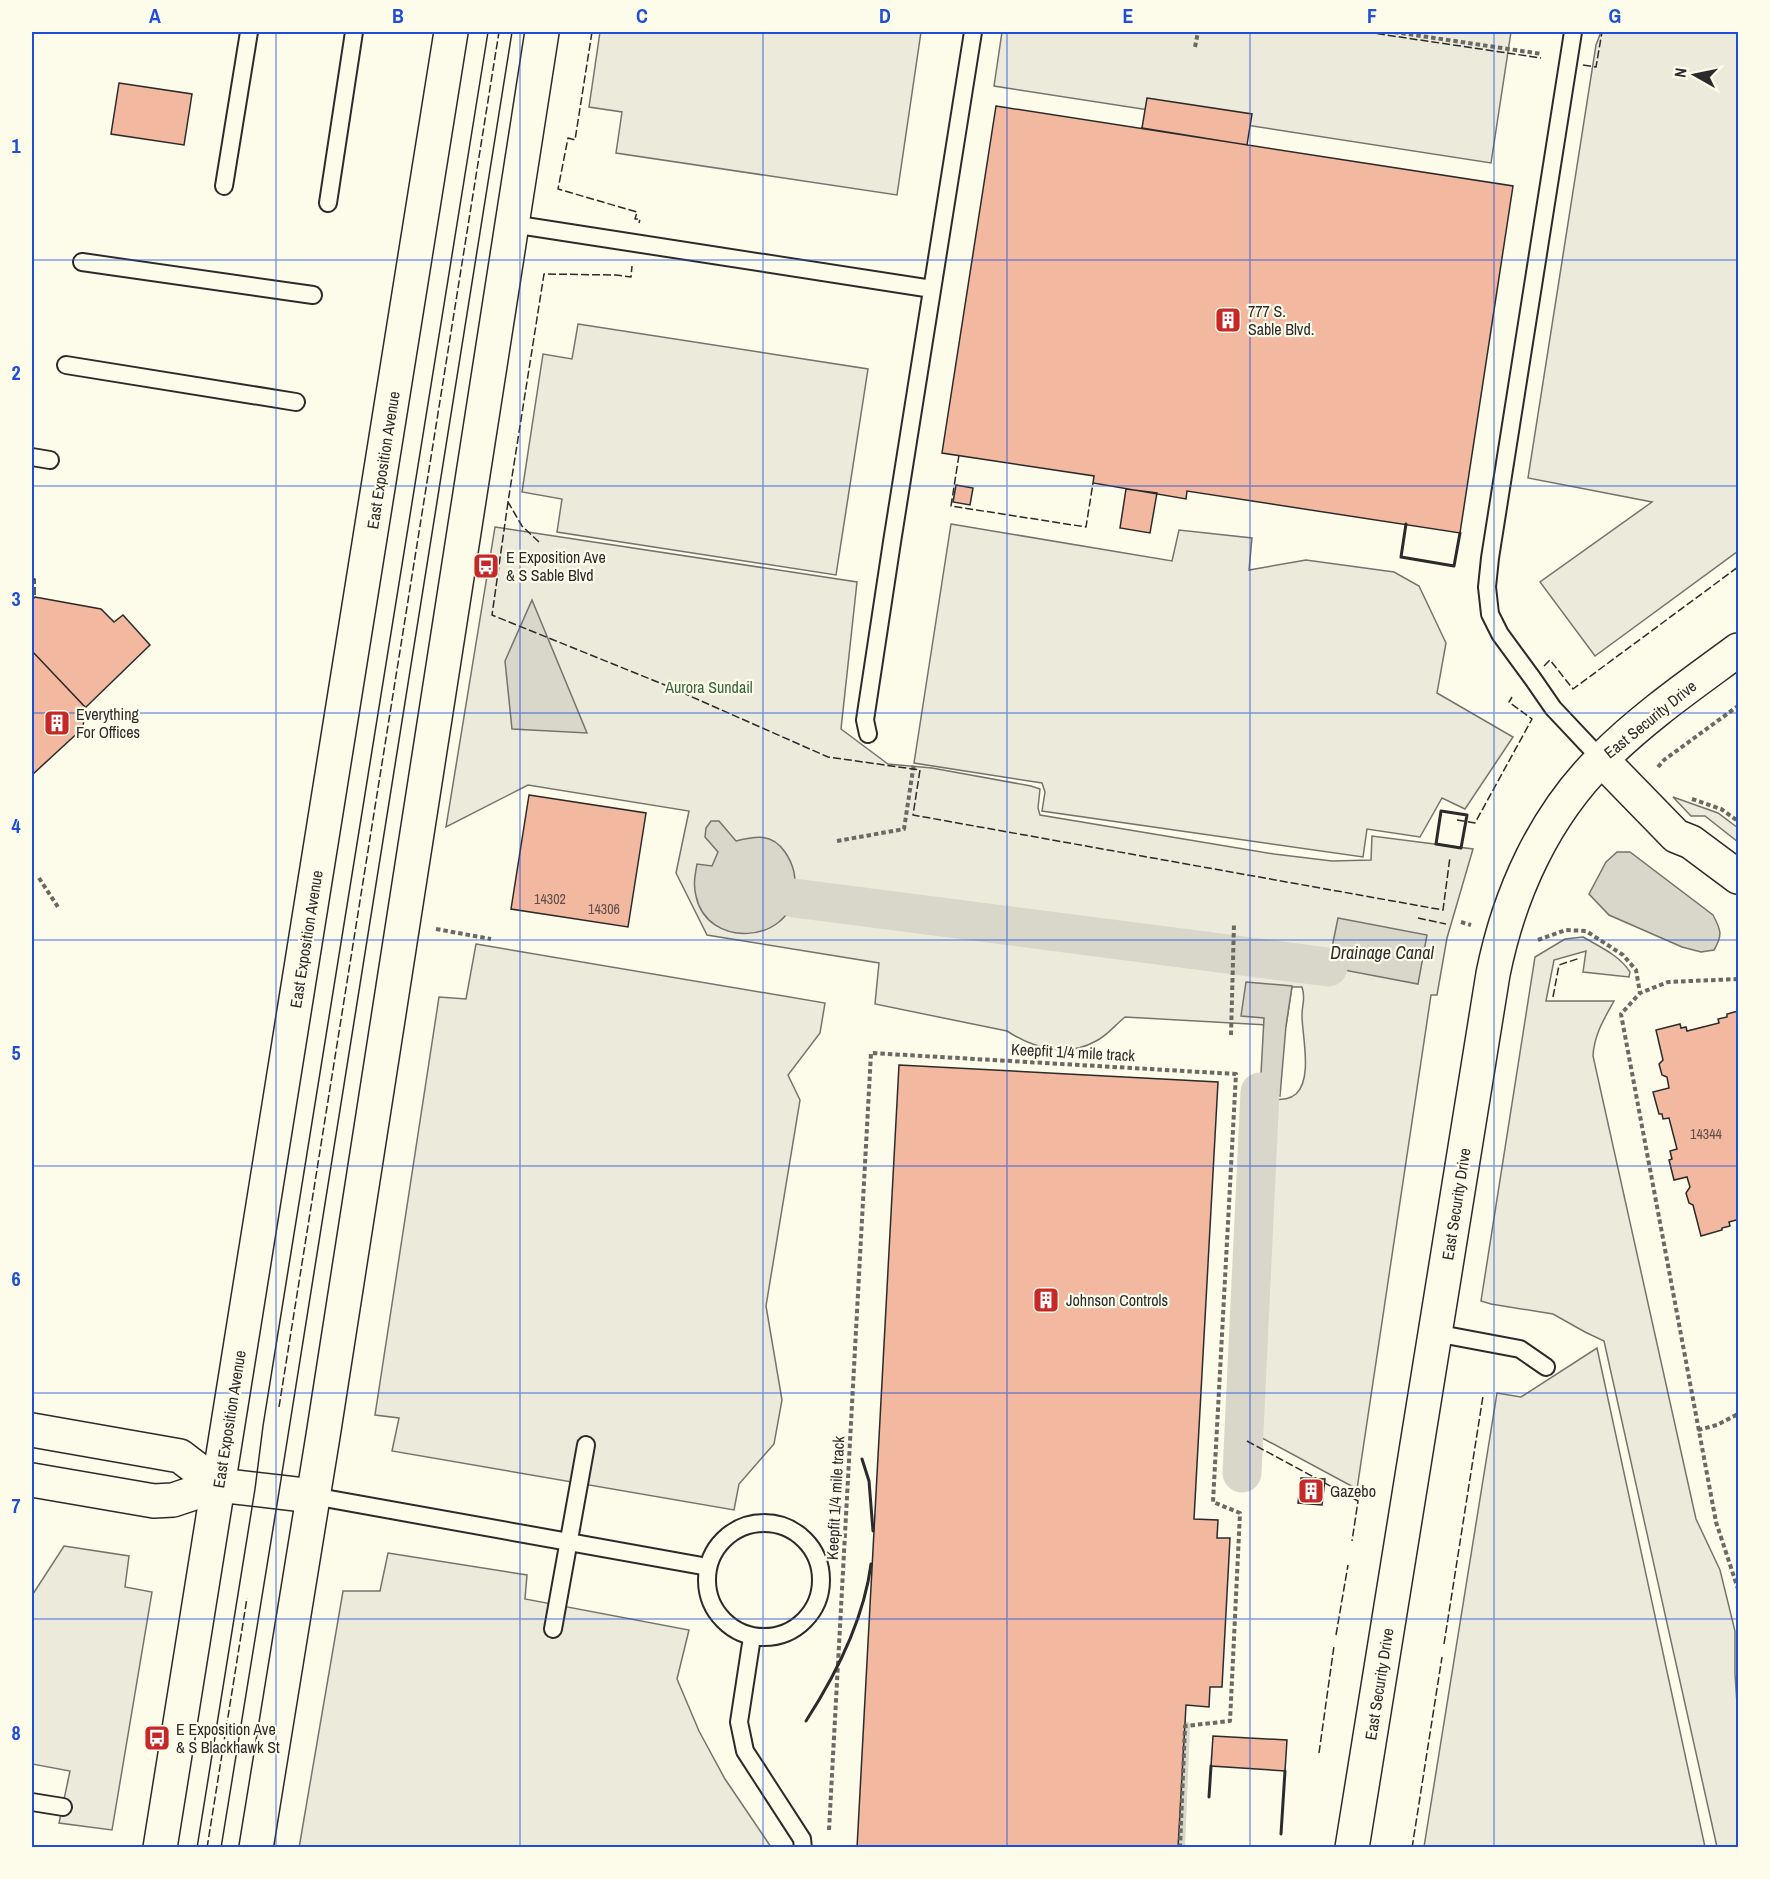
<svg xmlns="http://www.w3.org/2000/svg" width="1770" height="1879" font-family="'Archivo Narrow',sans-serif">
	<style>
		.green { fill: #ecebdb; stroke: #74746e; stroke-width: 1.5 }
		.parking { fill: #eceadb; stroke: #74746e; stroke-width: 1.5 }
		.water { fill: #d8d7c9; stroke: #74746e; stroke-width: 1.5 }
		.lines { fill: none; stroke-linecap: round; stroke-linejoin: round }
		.stream { stroke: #d8d7c9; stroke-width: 10 }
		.canal { stroke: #d8d7c9; stroke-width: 39 }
		.building { fill: #f2b8a0; stroke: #2b2b2b; stroke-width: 1.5 }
		.lane-casing { stroke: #2b2b2b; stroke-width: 20 }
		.street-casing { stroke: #2b2b2b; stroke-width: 36 }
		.secondary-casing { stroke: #2b2b2b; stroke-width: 36 }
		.path { stroke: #6a6964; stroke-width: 4; stroke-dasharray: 4.5 3; stroke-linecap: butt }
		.lane { stroke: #fdfbea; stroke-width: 16 }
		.street { stroke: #fdfbea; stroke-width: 33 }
		.secondary { stroke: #fdfbea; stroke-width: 33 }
		.tram { stroke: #2b2b2b; stroke-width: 1.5 }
		.fence { stroke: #2b2b2b; stroke-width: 1.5; stroke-dasharray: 8 3; stroke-linecap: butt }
		.wall { stroke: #2b2b2b; stroke-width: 3 }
		.grid { fill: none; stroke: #1d4ed8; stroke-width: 1.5; stroke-opacity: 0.55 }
		.labels { text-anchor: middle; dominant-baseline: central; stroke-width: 4.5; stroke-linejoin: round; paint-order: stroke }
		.number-label { font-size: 14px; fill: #5d4e48 }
		.poi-label { font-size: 16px; fill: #2b2b2b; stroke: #fdfbea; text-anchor: start }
		.street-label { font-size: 16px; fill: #2b2b2b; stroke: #fdfbea }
		.park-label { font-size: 16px; fill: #34623c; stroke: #fdfbea }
		.water-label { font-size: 18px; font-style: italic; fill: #2b2b2b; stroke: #fdfbea }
		.neatline { fill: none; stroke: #1d4ed8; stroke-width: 2 }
		.grid-label { font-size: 20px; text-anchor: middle; font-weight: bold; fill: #1d4ed8 }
	</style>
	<rect width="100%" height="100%" fill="#fdfbea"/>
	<path class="green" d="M495,527L857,582L841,729L888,764L932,768L1031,786L1040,789L1038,808L1040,815L1274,854L1332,861L1371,860L1372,836L1473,849L1447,938L1437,995H1431L1357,1489L1251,1432L1268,1100C1277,1099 1288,1101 1296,1094C1313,1078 1302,1036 1302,1015C1302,1003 1306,999 1302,987H1292L1286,1026L1125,1017C1116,1024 1107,1036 1096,1041C1066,1058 1033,1048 1007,1031L875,1004L879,963L707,935L676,873L689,811L528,785L446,827Z
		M1673,797L1718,813L1738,828V842L1705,816H1691Z
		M1583,937C1600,947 1619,955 1630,972L1629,977L1583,972L1586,951L1554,960L1546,1001H1614C1604,1019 1594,1035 1593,1056L1696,1519L1720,1570L1735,1631V1674L1738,1719V1847H1717L1604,1341L1585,1332L1553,1314L1491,1304L1481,1301L1535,957L1565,939Z"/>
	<path class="parking" d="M600,32H921L897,195L616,153L622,112L589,107Z
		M1002,32H1511L1491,163L994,86Z
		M1601,32H1738V551L1595,656L1540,582L1652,502L1528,478L1596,45Z
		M578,324L868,369L836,575L557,532L562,499L522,492L543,354L572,359Z
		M951,524L1172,561L1179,530L1252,538L1249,570L1306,560L1394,572L1419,586L1446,643L1437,693L1513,737L1465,809L1442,798L1420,837L1367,829L1363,857L1042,811L1045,792L1042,783L914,763Z
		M476,944L825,1003L820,1033L788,1075L800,1100L766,1306L782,1400L774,1444L739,1484L734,1510L392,1451L399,1418L375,1415L439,997L466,999Z
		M1597,1348L1705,1847H1424L1497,1393L1521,1397Z
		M64,1546L129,1556L125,1587L152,1592L112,1830L59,1823L70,1771L32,1764V1594H33Z
		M388,1553L527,1575L525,1599L689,1630L677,1679L699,1731L725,1779L771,1847L299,1848L343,1591H380Z"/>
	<path class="water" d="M532,600L587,733L512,729L505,661Z
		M711,821H719L736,841C756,836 772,833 785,852C794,865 796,877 795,892C790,944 707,949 696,896C693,885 695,875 697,864L712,866L718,852L705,837L706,828Z
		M1617,852H1630L1713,915C1721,930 1723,935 1714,950L1701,952L1682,947L1609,915L1589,894L1606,862Z
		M1338,918L1427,935L1418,984L1328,967Z
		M1246,982L1292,986L1286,1026L1280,1096L1260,1092L1264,1018L1241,1016Z"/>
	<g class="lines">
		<path class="stream" d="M1180,1848L1185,1726"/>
		<path class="canal" d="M794,898L1328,967
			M1242,1473L1260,1092"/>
	</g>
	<path class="building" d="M119,83L192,94L184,145L111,134Z
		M1147,98L1252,114L1247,145L1142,128Z
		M996,106L1513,186L1460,533L1187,491L1186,499L1093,483L1094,476L942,453Z
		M956,485L973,488L970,505L953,502Z
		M1126,489L1157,493L1150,533L1120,528Z
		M35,597L101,609L114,622L123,615L150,645L84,709L85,707L32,651V600Z
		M32,651L85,707L83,728L32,775V789Z
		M529,795L646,813L628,927L511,909Z
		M1738,1011V1222L1736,1220L1729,1222L1730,1226L1722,1228V1230L1701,1236L1693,1205L1689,1203L1686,1193L1690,1187L1687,1177L1674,1180L1669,1160L1672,1159L1670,1151L1677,1149L1669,1118L1663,1119L1662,1114H1659L1653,1092L1669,1088L1667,1077L1662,1075L1659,1064L1663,1060L1656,1030L1680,1024L1681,1028L1686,1027L1687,1031L1719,1023L1718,1019L1727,1017V1014Z
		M899,1065L1218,1082L1194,1519L1218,1520L1217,1538H1230L1222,1687H1210L1209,1707L1186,1705L1178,1848H857Z
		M1301,1478L1325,1479L1322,1505L1298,1503Z
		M1213,1736L1287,1740L1285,1771L1211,1766Z"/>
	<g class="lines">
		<defs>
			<path id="lane" d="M1573,32L1490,558L1487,587L1490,614L1500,634L1533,679L1553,708L1601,759
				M224,186L249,32
				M328,203L354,32
				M512,224L932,289
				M82,262L313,295
				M66,365L296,402
				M32,457L50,460
				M868,734L865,720L892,542L973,32
				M1435,1333L1520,1349L1546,1367
				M313,1496L708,1567
				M707 1580a57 57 0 1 1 114 0a57 57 0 1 1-114 0Z
				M553,1629L586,1445
				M752,1637L739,1722L745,1751L802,1839L803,1848
				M32,1802L63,1807"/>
			<path id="street" d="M1601,759L1676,836L1691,842L1738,877
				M32,1430L180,1456L218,1485
				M32,1480L154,1501L173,1500L218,1485L313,1496
				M1352,1848L1493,974C1509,894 1544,816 1603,758C1644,717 1692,684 1738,650"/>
			<path id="secondary" d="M160,1848L451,32
				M256,1848L323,1436L542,32"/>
		</defs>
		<use href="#lane" class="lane-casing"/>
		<use href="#street" class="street-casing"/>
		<use href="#secondary" class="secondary-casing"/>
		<path class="path" d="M1394,32L1542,54
			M1195,47L1198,32
			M1658,767L1664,760L1738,706
			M1692,799L1721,809L1738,821
			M837,841L904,829L914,763
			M39,878L58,907
			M1461,922L1471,925
			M436,929L491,939
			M1538,940L1566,930L1586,931L1623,955L1636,970L1640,993
			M1738,979L1668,982L1640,993L1621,1014L1716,1522L1738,1589
			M1231,1035L1234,924
			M1698,1430L1717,1425L1738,1414
			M829,1830L871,1053L1236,1074L1213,1502L1240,1513L1230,1721L1185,1726L1180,1848"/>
		<use href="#lane" class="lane"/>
		<use href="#street" class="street"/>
		<use href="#secondary" class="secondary"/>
		<path class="tram" d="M197,1848L255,1489L263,1426L488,32
			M221,1848L279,1492L512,32"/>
		<path class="fence" d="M592,32L575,140L568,138L558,189L637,212L635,219H640L639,223
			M1366,32L1541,58
			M1583,65L1596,67L1602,32
			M959,455L951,506L1086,527L1093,483
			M508,502L492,615L665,685L828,757L920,770L913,815L1443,910L1450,857
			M539,542L522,526L508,502L544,274L616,275L631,277L632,266
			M32,579H35V597
			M1544,666L1550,660L1573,689L1738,567
			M1457,820L1475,823L1532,719L1509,702L1512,697
			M1418,918L1446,924
			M1553,997L1559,965L1580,958
			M279,1407L499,32
			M1247,1441L1358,1501L1352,1541
			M1336,1635L1348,1565
			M1444,1644L1483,1396
			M1319,1753L1334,1646
			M207,1848L247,1598
			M1412,1848L1442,1657"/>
		<path class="wall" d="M1406,524L1401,557L1454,566L1460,533
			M1441,811L1467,815L1461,848L1436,844Z
			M862,1459L869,1481L873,1531
			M806,1721C835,1676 864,1619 871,1564
			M1209,1797L1211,1766
			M1281,1834L1285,1771"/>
	</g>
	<path class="grid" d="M276,32V1848M520,32V1848M763,32V1848M1007,32V1848M1250,32V1848M1494,32V1848M32,260H1738M32,486H1738M32,713H1738M32,940H1738M32,1166H1738M32,1393H1738M32,1619H1738"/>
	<defs>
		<symbol id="building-square" viewBox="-11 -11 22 22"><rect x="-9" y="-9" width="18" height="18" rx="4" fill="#c62828" stroke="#fdfbea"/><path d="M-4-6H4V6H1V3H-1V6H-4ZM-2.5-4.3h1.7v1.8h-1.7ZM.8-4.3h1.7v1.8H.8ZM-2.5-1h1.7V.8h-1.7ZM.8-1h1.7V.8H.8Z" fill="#fff"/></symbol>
		<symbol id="bus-square" viewBox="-11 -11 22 22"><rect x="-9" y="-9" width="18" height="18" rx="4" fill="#c62828" stroke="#fdfbea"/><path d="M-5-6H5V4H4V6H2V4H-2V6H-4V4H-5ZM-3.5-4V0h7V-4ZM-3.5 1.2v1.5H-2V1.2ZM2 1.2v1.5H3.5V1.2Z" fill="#fff"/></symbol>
	</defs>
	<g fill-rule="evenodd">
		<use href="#building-square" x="1213" y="305" width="30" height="30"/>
		<use href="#bus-square" x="471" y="551" width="30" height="30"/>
		<use href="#building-square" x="42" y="708" width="30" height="30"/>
		<use href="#building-square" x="1031" y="1285" width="30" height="30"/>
		<use href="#building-square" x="1296" y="1476" width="30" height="30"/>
		<use href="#bus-square" x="142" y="1723" width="30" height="30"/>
	</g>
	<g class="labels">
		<g class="number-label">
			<text x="550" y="899">14302</text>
			<text x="604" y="909">14306</text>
			<text x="1706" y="1134">14344</text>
		</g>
		<g class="poi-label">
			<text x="1248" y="311">777 S.<tspan x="1248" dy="18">Sable Blvd.</tspan></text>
			<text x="506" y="557">E Exposition Ave<tspan x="506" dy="18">&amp; S Sable Blvd</tspan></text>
			<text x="76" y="714">Everything<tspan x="76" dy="18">For Offices</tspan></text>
			<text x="1066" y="1300">Johnson Controls</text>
			<text x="1330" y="1491">Gazebo</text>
			<text x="176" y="1729">E Exposition Ave<tspan x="176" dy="18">&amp; S Blackhawk St</tspan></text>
		</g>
		<g class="street-label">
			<text transform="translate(383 460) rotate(-81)">East Exposition Avenue</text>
			<text transform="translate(1650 719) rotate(-39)">East Security Drive</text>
			<text transform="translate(306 939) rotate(-81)">East Exposition Avenue</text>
			<text transform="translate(1073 1052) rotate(3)">Keepfit 1/4 mile track</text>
			<text transform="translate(1456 1204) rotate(-81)">East Security Drive</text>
			<text transform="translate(229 1419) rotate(-81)">East Exposition Avenue</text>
			<text transform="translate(835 1498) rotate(-87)">Keepfit 1/4 mile track</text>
			<text transform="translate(1379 1684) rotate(-81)">East Security Drive</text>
		</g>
		<g class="park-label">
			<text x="709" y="687">Aurora Sundail</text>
		</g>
		<g class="water-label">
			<text x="1382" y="952">Drainage Canal</text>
		</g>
	</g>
	<rect width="1770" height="1879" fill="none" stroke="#fdfbea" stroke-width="66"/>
	<g transform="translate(1695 75) rotate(279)" stroke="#fdfbea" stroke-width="4.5" paint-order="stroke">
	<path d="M0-4.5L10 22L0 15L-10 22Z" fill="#2b2b2b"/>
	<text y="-9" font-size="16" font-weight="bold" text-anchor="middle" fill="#2b2b2b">N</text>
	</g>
	<rect x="33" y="33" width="1704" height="1813" class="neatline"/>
	<g class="grid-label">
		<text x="155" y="23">A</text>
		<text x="398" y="23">B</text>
		<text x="642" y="23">C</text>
		<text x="885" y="23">D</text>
		<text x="1128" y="23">E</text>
		<text x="1372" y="23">F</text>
		<text x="1615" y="23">G</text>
		<text x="16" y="153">1</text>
		<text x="16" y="380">2</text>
		<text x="16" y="606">3</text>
		<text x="16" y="833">4</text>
		<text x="16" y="1060">5</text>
		<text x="16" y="1286">6</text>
		<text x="16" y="1513">7</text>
		<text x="16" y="1740">8</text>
	</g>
</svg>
